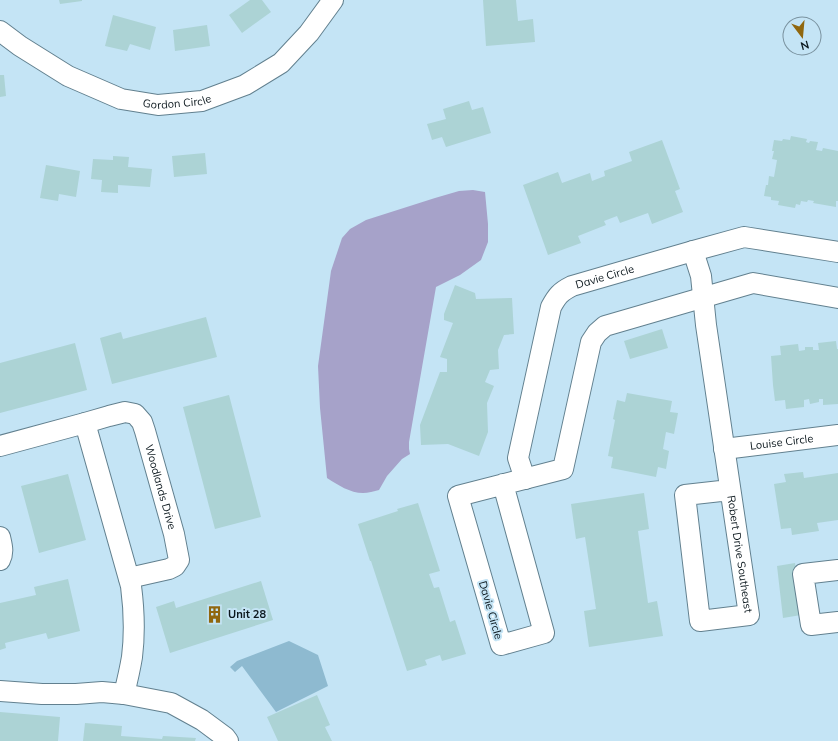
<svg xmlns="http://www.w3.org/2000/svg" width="838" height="741" font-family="Mulish,sans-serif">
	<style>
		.green { fill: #8ebad0 }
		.water { fill: #a6a2c9 }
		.building { fill: #acd3d5 }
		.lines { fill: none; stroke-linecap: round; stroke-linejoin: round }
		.minor-casing { stroke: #62808f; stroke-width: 22 }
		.minor { stroke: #fff; stroke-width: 20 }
		.labels { text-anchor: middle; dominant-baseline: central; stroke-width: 4; stroke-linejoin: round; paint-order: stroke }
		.street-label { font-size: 11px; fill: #0c181e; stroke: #c4e4f5 }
		.poi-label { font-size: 11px; font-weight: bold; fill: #0c181e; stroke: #c4e4f5; text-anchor: start }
	</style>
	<rect width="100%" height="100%" fill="#c4e4f5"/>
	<path class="green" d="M289,641L318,655L328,686L276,712L242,666L235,672L230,667L237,661Z"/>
	<path class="water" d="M473,190L485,192L488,224V242L481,260L460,275L436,287L409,442V449L410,454L402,459L387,476L379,490C374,491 368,493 363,493C350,493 338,485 327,478L320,408L318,366L331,271L342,238L350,229L366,220L435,198L459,191Z"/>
	<path class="building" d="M59,0H82V1L60,4Z
		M250,0H262L271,12L242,33L229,15Z
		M483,0H516L518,21L533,19L535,42L486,46Z
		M113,15L156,27L150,50L130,44L127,51L105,46Z
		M207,25L210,46L175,51L173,30Z
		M0,75H4L6,96L0,97Z
		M469,101L472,110L483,107L491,133L446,147L442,137L432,140L427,124L446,119L443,109Z
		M791,136L807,139L806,142L809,143L810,141L818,142L816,150L822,151L823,148L838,151V201H836V207L813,203L814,201L808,200L807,202L801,201L800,205L796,204L795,208L778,205L779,201L771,200V197L764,196L766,185H768L769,176L774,177L777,160L772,159L774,151H772L774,140L782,141L783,139L790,140Z
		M662,140L680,189L675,191L683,212L652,224L648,213L620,223L617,216L604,221L606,225L578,236L581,243L548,255L523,185L558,172L562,183L590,173L592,181L605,176L604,171L632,161L629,152Z
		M205,153L207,174L174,177L172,156Z
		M113,156L129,157L128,167L152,169L150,187L118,185V193L101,192L102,180L91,179L93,159L113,160Z
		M46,165L80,171L76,197L59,194L58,201L40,198Z
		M455,285L475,293L476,299L512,298L514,334L504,335L498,350L499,369L490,370L485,382L494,386L487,403L488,432L479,456L448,444L421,445L420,425L440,372H447V359L440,357L453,323L444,320V314Z
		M206,317L217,357L112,384L100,338L121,332L123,339Z
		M662,329L668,348L630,359L624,341Z
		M836,341L837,349H838V404L823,405V399H819V402L810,404L809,399L804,400V407L786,409L785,400L775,401L773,385L771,356L781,355L780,346L798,344L799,351L805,350V347H813V350H819L818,343Z
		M75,343L87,390L0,413V363Z
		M627,393L672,401L670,412L678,413L674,434L666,432L663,449L669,451L666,469L658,467L656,477L611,468L613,457L608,456L615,420L613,419L617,400L625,402Z
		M229,395L261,517L215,529L183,407Z
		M803,472L804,478L838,473V520L817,523L819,531L792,535L791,528L781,529L774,484L786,482L784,474Z
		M68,474L86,540L39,553L21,486Z
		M644,493L649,529L638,531L648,603L657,601L663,636L589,647L584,611L596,609L585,537L576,539L571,504Z
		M418,503L440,571L429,574L434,588L439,587L450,622L455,620L466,654L442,661L440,655L425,660L427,665L407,671L371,561H370L358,524L398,511L397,509Z
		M795,563L801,615L783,618L777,566Z
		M68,579L80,631L48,639L46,633L5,643L6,648L0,650V603L36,595L34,587Z
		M261,581L273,620L170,653L156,607L174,601L176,608Z
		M317,695L330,725L325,727L332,741H278L267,717Z
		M0,712L60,717L58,741H0Z
		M85,723L122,726L121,736L162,739L163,736L196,738L195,741H83Z"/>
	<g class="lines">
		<defs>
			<g id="minor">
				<path id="s1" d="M0,31L20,46L68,76L121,99L158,105L202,101L245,85L281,63L309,33L333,0"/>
				<path id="s2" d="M693,251L701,276L706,325L749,615L700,621L685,495L730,490"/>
				<path d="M85,423L131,586C134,609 135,633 132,657C130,669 127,682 124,694"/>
				<path id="s3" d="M0,446L85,423L109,416L125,412L135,414L142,422L145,431L174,534L179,560L175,566L169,569L129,578"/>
				<path id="s4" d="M724,449L838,435"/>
				<path id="s5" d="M525,479L518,458L551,307C557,296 560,292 572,286L693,251L744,237L838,252"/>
				<path d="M503,484L544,633L501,645L458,496L563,469L591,342L597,333L605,326L753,283L838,298"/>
				<path d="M0,537C2,546 4,552 0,560"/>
				<path d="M838,570L803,574L811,625L838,622"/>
				<path d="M0,691L42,694H76L102,692L124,694L171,703L202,720L225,737L228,741"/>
			</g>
		</defs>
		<use href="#minor" class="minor-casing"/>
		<use href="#minor" class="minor"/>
	</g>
	<defs>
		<symbol id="building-bare" viewBox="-9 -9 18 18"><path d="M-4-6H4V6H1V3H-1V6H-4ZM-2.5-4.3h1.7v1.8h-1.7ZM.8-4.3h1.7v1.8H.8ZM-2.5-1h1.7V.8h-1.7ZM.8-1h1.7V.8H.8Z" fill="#90670e" stroke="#c4e4f5" stroke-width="2.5" paint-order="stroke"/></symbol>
	</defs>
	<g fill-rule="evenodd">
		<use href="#building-bare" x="202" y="602" width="25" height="25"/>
	</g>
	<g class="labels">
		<g class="street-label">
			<text stroke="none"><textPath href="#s1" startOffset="196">Gordon Circle</textPath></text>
			<text stroke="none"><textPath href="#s5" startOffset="241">Davie Circle</textPath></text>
			<text stroke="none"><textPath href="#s4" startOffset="58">Louise Circle</textPath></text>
			<text stroke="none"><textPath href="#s3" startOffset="218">Woodlands Drive</textPath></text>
			<text stroke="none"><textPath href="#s2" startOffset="307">Robert Drive Southeast</textPath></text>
			<text transform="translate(491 610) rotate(74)">Davie Circle</text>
		</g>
		<g class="poi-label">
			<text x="228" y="614">Unit 28</text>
		</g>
	</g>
	<g transform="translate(802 36) rotate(164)"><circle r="19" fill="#c4e4f5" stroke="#7a929f"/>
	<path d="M0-3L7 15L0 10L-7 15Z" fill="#90670e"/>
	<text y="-6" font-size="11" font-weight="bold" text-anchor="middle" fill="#0c181e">N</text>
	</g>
</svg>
